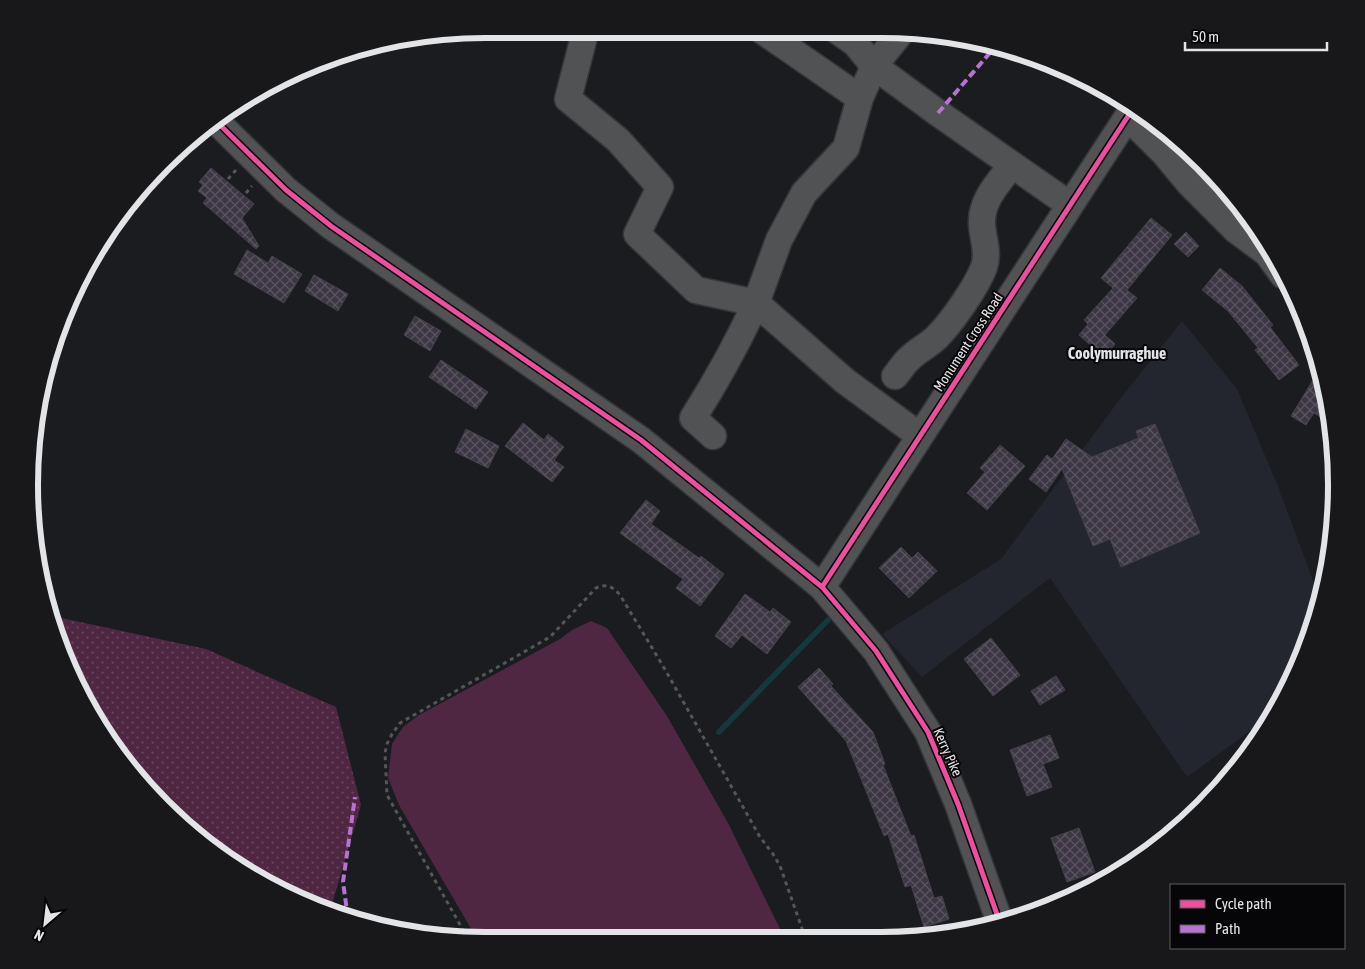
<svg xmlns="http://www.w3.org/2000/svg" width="1365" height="969" font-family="'Asap Condensed',sans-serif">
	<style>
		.built { fill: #23262e }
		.green { fill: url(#green-dots) }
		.pitch { fill: #502743 }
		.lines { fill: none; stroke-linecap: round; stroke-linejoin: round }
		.stream { stroke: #16373b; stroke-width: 5.5 }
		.building { fill: url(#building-cross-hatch); stroke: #434346 }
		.minor-casing { stroke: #353638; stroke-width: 29 }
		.path { stroke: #565658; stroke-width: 3; stroke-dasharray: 4 4; stroke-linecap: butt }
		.minor { stroke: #515254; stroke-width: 26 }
		.quiet { stroke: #b673d3; stroke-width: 4; stroke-dasharray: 8 4; stroke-linecap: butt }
		.cycleway-casing { stroke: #060608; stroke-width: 8 }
		.cycleway { stroke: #ef4d9e; stroke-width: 5 }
		.labels { text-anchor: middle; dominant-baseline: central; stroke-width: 4; stroke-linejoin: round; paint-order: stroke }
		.street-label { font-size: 14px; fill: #e3e4e7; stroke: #060608 }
		.quarter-label { font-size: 16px; font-weight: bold; fill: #e3e4e7; stroke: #060608 }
		.rim { fill: none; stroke: #e3e4e7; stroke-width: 6 }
	</style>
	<defs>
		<pattern id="green-dots" width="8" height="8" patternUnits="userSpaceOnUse" patternTransform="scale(1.25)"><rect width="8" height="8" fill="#502743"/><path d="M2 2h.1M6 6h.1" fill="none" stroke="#69465e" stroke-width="1.8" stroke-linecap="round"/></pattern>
		<pattern id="building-cross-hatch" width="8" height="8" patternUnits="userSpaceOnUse" patternTransform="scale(1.25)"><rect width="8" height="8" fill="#3d3745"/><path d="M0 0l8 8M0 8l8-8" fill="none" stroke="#595460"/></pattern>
	</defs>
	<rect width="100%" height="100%" fill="#1b1c1f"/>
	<path class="built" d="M1182,321L1237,389L1277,484L1321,602L1289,686L1271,716L1187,777L1050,578L922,677L882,634L1001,559L1120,399Z"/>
	<path class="green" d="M52,616L206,649L336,707L361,805L330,911L283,893L207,846L142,785L64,659Z"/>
	<path class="pitch" d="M591,621L607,628L667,716L728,823L784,937L477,939L399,805L388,778L392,744L403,727L419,715L560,639L572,630Z"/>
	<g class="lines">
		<path class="stream" d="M719,732L828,620"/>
	</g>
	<path class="building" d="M211,168L254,204L242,218L259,246L256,249L203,203L207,198L198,191L203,185L199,182Z
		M1151,218L1172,235L1127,290L1137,298L1105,335L1115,344L1104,357L1079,335L1088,324L1084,320L1113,288L1101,278Z
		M1186,232L1199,246L1188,257L1174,244Z
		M247,250L268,263L272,256L302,274L284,303L234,274Z
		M1220,268L1242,286L1273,325L1270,327L1299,365L1279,380L1255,350L1258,348L1228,311L1202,290Z
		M314,275L348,294L338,311L305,291Z
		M415,316L441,331L430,351L404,335Z
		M441,360L488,392L476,409L429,377Z
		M1313,380L1323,386L1332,424L1314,413L1306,425L1291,416Z
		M523,423L544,440L548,434L564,447L554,460L564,467L552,482L505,446Z
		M1155,424L1200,533L1121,567L1110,539L1093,546L1062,469L1046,492L1029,479L1047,455L1052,459L1066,439L1092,457L1139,438L1136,431Z
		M466,429L499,446L488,468L455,452Z
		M1000,445L1025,466L987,510L967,493L985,472L980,468Z
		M646,500L660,511L651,524L699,558L701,556L724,574L700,606L676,588L683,579L620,533Z
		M901,547L912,558L918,552L937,571L909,598L879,568Z
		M745,594L770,612L773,608L791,622L767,654L742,635L731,648L715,636Z
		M991,638L1020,675L993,696L964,659Z
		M819,668L833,684L831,686L873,732L885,764L883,765L911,836L914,835L934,898L942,896L949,919L924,927L911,885L905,887L888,834L884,836L846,741L798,687Z
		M1056,676L1065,690L1040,705L1031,691Z
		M1050,735L1059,758L1043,764L1052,787L1027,796L1010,750Z
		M1079,828L1095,872L1067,882L1051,838Z"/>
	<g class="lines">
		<defs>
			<path id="minor" d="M586,29L568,99L618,140L660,187L637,234L696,290L756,303C737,344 717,380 693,418L713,436
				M760,29L860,98
				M835,29L855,43L874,66L860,98L846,148L804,193L779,240L756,303L845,381L920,436
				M902,31L874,66L938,113L1070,205
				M1128,117L1164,153L1189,183L1236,230L1267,253L1283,275
				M215,120L286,190L331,226L641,440L822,587L876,651L928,732L958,804L999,920
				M895,376C900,370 904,363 910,358C918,350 929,345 937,337C952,322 977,286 984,267C989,253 983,239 982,225C980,201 999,182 1012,165
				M822,587L1132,110"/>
		</defs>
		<use href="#minor" class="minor-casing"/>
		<path class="path" d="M228,179L236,170
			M246,193L252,186
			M468,939L387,795L385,753L387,744L392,734L400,723L550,637L596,588C607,583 613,587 620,595L663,666L760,837L773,854L780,866L805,937"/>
		<use href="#minor" class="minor"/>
		<path class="quiet" d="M938,113L995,47
			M348,918L343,882L355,797"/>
		<defs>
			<path id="cycleway" d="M215,120L286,190L331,226L641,440L822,587L876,651L928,732L958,804L999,920
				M822,587L1132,110"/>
		</defs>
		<use href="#cycleway" class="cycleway-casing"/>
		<use href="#cycleway" class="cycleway"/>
	</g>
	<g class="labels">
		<g class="street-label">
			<text transform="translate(968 342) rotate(-57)">Monument Cross Road</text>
			<text transform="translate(948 752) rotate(66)">Kerry Pike</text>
		</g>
		<g class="quarter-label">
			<text x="1117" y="353">Coolymurraghue</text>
		</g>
	</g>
	<path d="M0 0H1365V969H0ZM485 38H881A447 447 0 0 1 1328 485V485A447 447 0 0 1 881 932H485A447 447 0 0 1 38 485V485A447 447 0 0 1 485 38Z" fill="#18181a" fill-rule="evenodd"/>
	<path class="rim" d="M485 38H881A447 447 0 0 1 1328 485V485A447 447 0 0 1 881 932H485A447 447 0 0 1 38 485V485A447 447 0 0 1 485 38Z"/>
	<rect x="1170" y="884" width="175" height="65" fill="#060608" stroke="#5e5f61"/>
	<rect x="1180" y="900" width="25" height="8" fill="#ef4d9e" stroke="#5e5f61"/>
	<text x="1215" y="909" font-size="15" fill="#e3e4e7">Cycle path</text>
	<rect x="1180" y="925" width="25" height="8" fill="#b673d3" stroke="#5e5f61"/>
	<text x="1215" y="934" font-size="15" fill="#e3e4e7">Path</text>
	<g transform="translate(45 924) rotate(208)" stroke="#060608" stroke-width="4" paint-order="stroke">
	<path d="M0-4L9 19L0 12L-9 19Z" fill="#e3e4e7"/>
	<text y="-8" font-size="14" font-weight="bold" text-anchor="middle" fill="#e3e4e7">N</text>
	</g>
	<path d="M1185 42v8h142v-8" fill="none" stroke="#e3e4e7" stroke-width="2.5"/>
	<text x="1192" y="42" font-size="15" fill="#e3e4e7" stroke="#060608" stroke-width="4" paint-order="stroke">50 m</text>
</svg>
